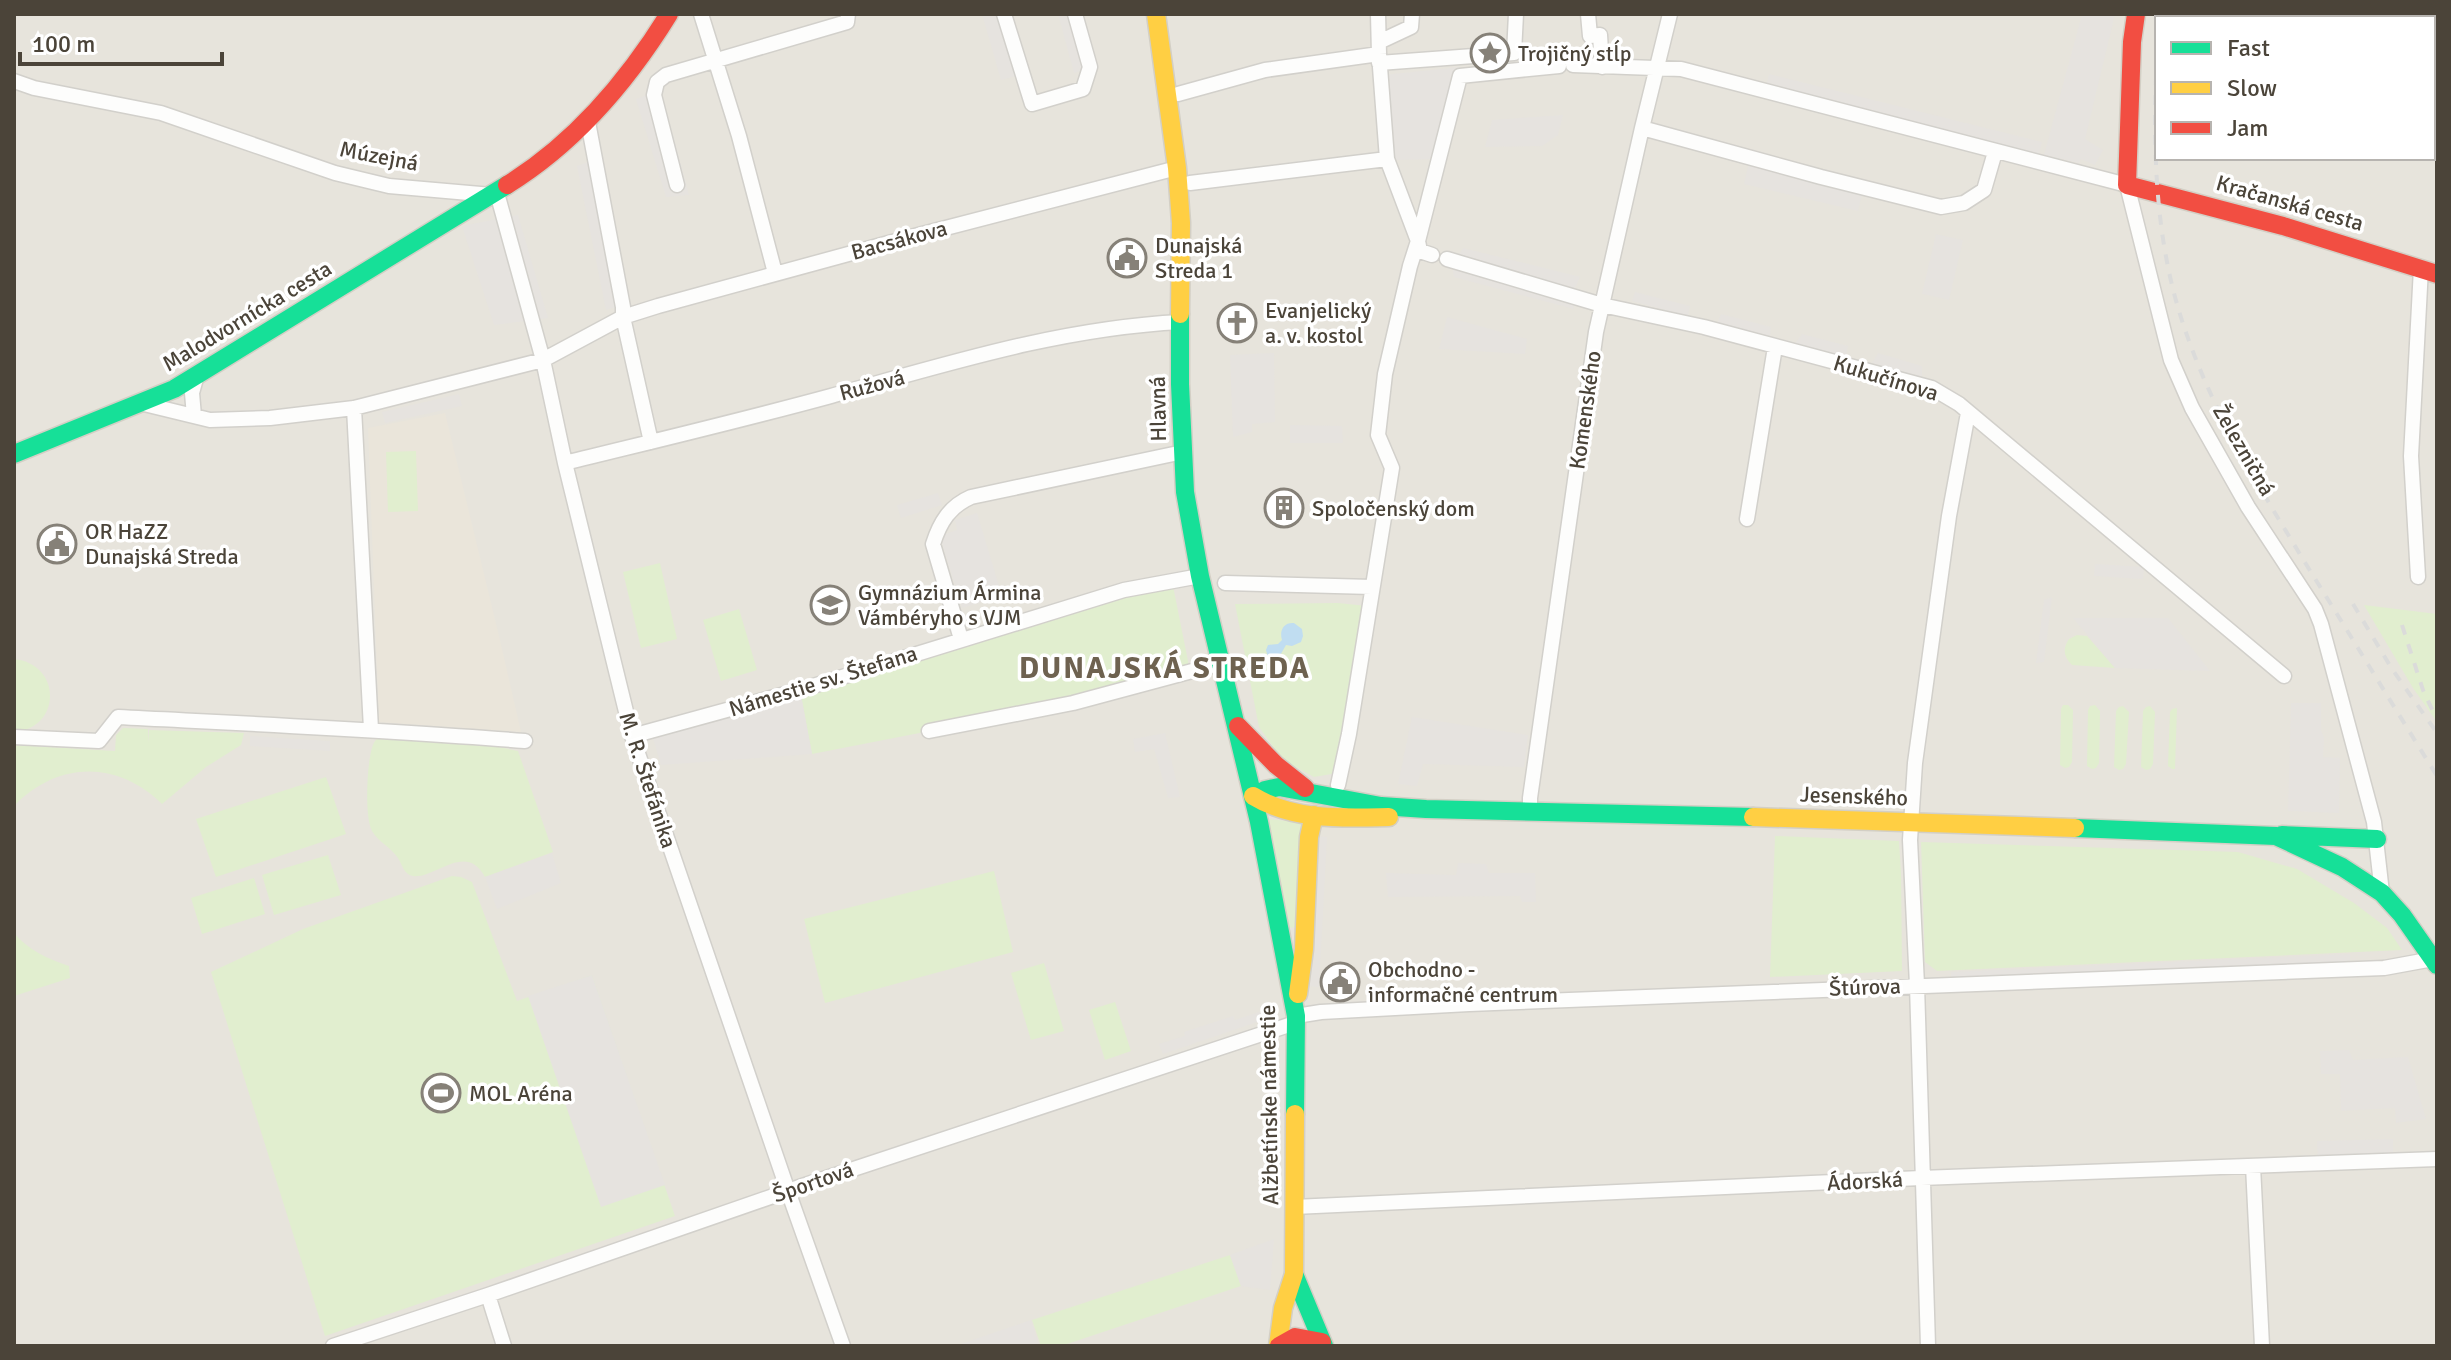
<svg xmlns="http://www.w3.org/2000/svg" width="2451" height="1360" font-family="Signika,sans-serif">
	<style>
		.residential { fill: #e7e4dc; fill-rule: evenodd }
		.education { fill: #eae5da }
		.green { fill: #e1eecf }
		.parking { fill: #e6e3df }
		.water { fill: #c0ddf1 }
		.lines { fill: none; stroke-linecap: round; stroke-linejoin: round }
		.street-casing { stroke: #d2d0cb; stroke-width: 17 }
		.fast-casing { stroke: #d3cfc5; stroke-width: 21 }
		.slow-casing { stroke: #d3cfc5; stroke-width: 21 }
		.jam-casing { stroke: #d3cfc5; stroke-width: 21 }
		.street { stroke: #fdfdfc; stroke-width: 14 }
		.fast { stroke: #16e098; stroke-width: 18 }
		.slow { stroke: #ffcf43; stroke-width: 18 }
		.jam { stroke: #f24e42; stroke-width: 18 }
		.rail { stroke: #dbdbda; stroke-width: 4; stroke-dasharray: 10 10; stroke-linecap: butt }
		.labels { text-anchor: middle; dominant-baseline: central; stroke-width: 7; stroke-linejoin: round; paint-order: stroke }
		.poi-label { font-size: 22px; fill: #4b4439; stroke: #fff; text-anchor: start }
		.street-label { font-size: 22px; fill: #4b4439; stroke: #fff }
		.district-label { font-size: 30px; font-weight: bold; letter-spacing: 2px; fill: #6e6250; stroke: #fff }
	</style>
	<rect width="100%" height="100%" fill="#f4f2ee"/>
	<path class="residential" d="M14,14H2437V1346H14ZM2157,18H2433V158H2157Z"/>
	<path class="education" d="M445,413L499,636L521,732L379,722L368,428Z"/>
	<path class="green" d="M416,451L418,511L388,512L386,452Z
		M660,563L677,639L641,648L623,572Z
		M1172,581L1190,671L1073,703L812,754L800,690Z
		M1338,603L1367,606L1337,773L1314,777L1283,760L1259,727L1235,604Z
		M2364,605L2437,614V722L2413,688Z
		M739,609L757,670L721,681L703,620Z
		M2077,635L2087,636L2115,668L2072,665C2064,657 2062,649 2069,639Z
		M14,659C62,664 62,728 14,732Z
		M2063,705H2068L2073,710L2072,762L2069,767L2065,768L2060,765L2061,709Z
		M2095,705L2100,711L2099,763L2096,768L2092,769L2087,766L2088,710L2090,706Z
		M2123,706L2129,712L2126,764L2123,769L2119,770L2114,767L2116,711L2119,707Z
		M2150,706L2155,712L2153,764L2150,769L2146,770L2141,767L2143,711L2146,707Z
		M2177,708L2175,769H2172L2168,766L2170,712L2172,709Z
		M123,728L148,729V743L149,730L244,733L241,745L206,767L162,804C117,760 58,761 14,806V745L115,751L116,735Z
		M380,735L474,742L518,751L553,852L485,877C466,841 435,879 413,876C404,875 402,864 398,858C391,847 378,842 372,831C364,816 367,760 373,745C375,740 377,739 380,735Z
		M326,777L346,834L216,877L196,819Z
		M1269,819L1302,823L1301,927L1283,928Z
		M1775,836L1899,841L1901,874L1902,971L1770,977Z
		M1921,842L2238,852L2297,869L2354,903L2387,928L2402,950L1937,971L1925,962Z
		M328,855L341,895L274,915L262,875Z
		M994,871L1013,952L825,1003L804,919Z
		M452,876L461,877L472,882L517,1001L592,975L675,1216L325,1336L211,972L303,929Z
		M254,878L265,914L202,934L191,898Z
		M14,933C28,950 48,959 69,966L70,978L14,996Z
		M1044,963L1064,1031L1031,1040L1011,973Z
		M1115,1002L1131,1051L1105,1060L1089,1010Z
		M1230,1255L1241,1286L1061,1346H1041L1032,1320Z"/>
	<path class="parking" d="M982,14H1010L1027,73L1001,80Z
		M1058,14H1072L1087,69L1074,73Z
		M2082,14H2115L2085,139L2103,150L2095,165L2081,159L2079,163L2044,155Z
		M1460,67L1439,159L1391,160L1384,75Z
		M1769,74L2042,142L2039,154L1766,86Z
		M661,90L689,195L666,197L636,99Z
		M1563,115L1558,135L1542,146L1485,147L1492,120Z
		M1750,158L1864,185L1858,211L1744,184Z
		M588,162L616,307L606,310L577,166Z
		M518,215L548,318L494,325L462,226Z
		M1936,234L1963,240L1949,300L1922,294Z
		M1463,248L1580,277L1575,288L1457,258Z
		M1452,267L1571,298L1574,309L1454,277Z
		M1635,292L1690,306L1688,316L1632,301Z
		M1721,314L1771,327L1770,337L1717,323Z
		M1447,317L1527,339L1525,354L1439,349Z
		M1802,334L1848,346L1846,357L1795,343Z
		M1274,353L1275,422L1252,424V432L1233,437L1230,355Z
		M1878,353L1922,366V377L1872,363Z
		M459,394L462,406L385,423L382,412Z
		M1290,425L1342,426L1343,443H1290Z
		M938,493L942,505L901,518L897,505Z
		M977,513L1002,596L962,608L940,536L957,530L955,520Z
		M2095,564L2144,567L2143,579L2094,576Z
		M2052,597L2044,662L2036,663L2044,600Z
		M2073,618H2168L2210,671L2115,668Z
		M800,690L812,754L661,765L651,731Z
		M2291,703H2321V730L2324,738L2323,757L2340,758L2339,813L2288,811Z
		M1412,717L1528,735L1524,767L1423,764L1417,786L1398,784Z
		M1165,733L1180,797L1168,798L1154,749L1135,752L1133,739Z
		M250,736L330,741V751L250,746Z
		M1313,836L1327,837L1319,987L1308,986Z
		M552,853L561,883L497,909L485,877Z
		M1458,863L1486,864L1489,873H1535L1536,902H1522L1520,896L1388,897L1386,873L1456,875Z
		M2350,954V964L1951,982V972Z
		M592,975L665,1185L601,1207L528,996Z
		M1262,1011L1263,1020L1163,1054L1159,1044L1185,1036L1184,1032L1233,1016L1235,1020Z
		M2349,1050L2353,1060L2408,1057L2426,1119L2396,1123L2395,1108L2341,1111L2340,1074H2321L2320,1051Z
		M2393,1139V1156L2318,1158L2317,1141Z
		M1274,1239L1270,1290L1241,1286L1230,1255Z
		M1031,1320L1039,1346H955Z"/>
	<path class="water" d="M1294,623L1302,629L1303,636L1301,642L1292,646L1286,645L1278,659L1268,657L1266,650L1268,645L1278,644L1282,640C1279,630 1284,622 1294,623Z"/>
	<g class="lines">
		<defs>
			<path id="street" d="M701,14L739,136L775,273
				M1004,14L1032,104L1083,89L1090,67L1075,14
				M1588,14L1590,36L1600,35L1602,67
				M2374,14V18
				M1379,42L1411,27L1412,14
				M1379,63L1514,53L1516,14
				M1573,65L1681,69L2127,185L2171,360L2192,408L2248,507L2315,609L2321,624L2374,822L2382,893
				M14,81L34,88L161,113L335,173L389,186L492,195
				M1178,94L1265,70L1379,54
				M588,122L623,307V317L651,442
				M1642,128L1821,177L1941,207L1964,203L1984,190L1995,152
				M1190,183L1387,159L1379,54L1378,14
				M677,185L654,95L657,82L666,75L847,22L848,14
				M497,193L543,360L565,463L632,736L788,1191L843,1346
				M1432,255L1420,251L1418,241L1460,76L1559,66
				M1447,259L1602,305L1704,327L1932,388L1959,404L2284,676
				M140,403L210,420L270,418L354,408L543,360L623,317L658,306L907,238L1177,168
				M354,408L371,729
				M194,416L192,393L197,375
				M565,463C654,441 743,420 831,396C947,364 1060,328 1181,322
				M1747,519L1775,347
				M2418,577L2411,456L2421,268
				M1225,583L1372,587
				M961,639L933,544C940,522 950,506 971,497L1183,452
				M929,731L1073,703L1222,663
				M632,736L800,690L1124,590L1200,576
				M14,737L99,741L118,717C254,724 390,730 525,741
				M1338,785L1349,734L1392,468L1378,435L1385,374L1410,266L1418,241L1387,159
				M1530,812V798L1596,332L1642,128L1670,14
				M1296,1016L1321,1012L1469,1004L2384,968L2433,959
				M2253,1166L2262,1346
				M1294,1207L1921,1178L2437,1159
				M488,1295L504,1346
				M333,1346L488,1295L802,1186L1295,1023
				M1928,1346L1917,985L1910,840L1915,763L1949,516L1968,413"/>
			<path id="fast" d="M1180,314V384L1185,492L1200,576L1259,822L1296,1016L1295,1114
				M14,454L174,389L507,185
				M1253,796L1265,790L1279,787L1381,806L1426,809L1753,817
				M2075,828L2276,836L2342,867L2382,893L2402,915L2437,965
				M2282,835L2377,839
				M1294,1274L1324,1346"/>
			<path id="slow" d="M1156,14L1177,168L1181,223L1180,314
				M1253,796C1294,821 1342,818 1389,817
				M1753,817L2075,828
				M1298,994L1304,949L1309,837L1314,815
				M1278,1346L1283,1308L1294,1274L1295,1114"/>
			<path id="jam" d="M2136,14L2132,42L2127,185L2283,226L2437,274
				M507,185C575,143 627,82 669,14
				M1238,726L1276,765L1305,788
				M1279,1346L1295,1337L1322,1342"/>
		</defs>
		<use href="#street" class="street-casing"/>
		<use href="#fast" class="fast-casing"/>
		<use href="#slow" class="slow-casing"/>
		<use href="#jam" class="jam-casing"/>
		<use href="#street" class="street"/>
		<use href="#fast" class="fast"/>
		<use href="#slow" class="slow"/>
		<use href="#jam" class="jam"/>
		<path class="rail" d="M2159,18V14
			M2157,55C2153,136 2154,218 2175,297C2202,396 2256,482 2309,569C2352,638 2394,707 2437,776
			M2353,604L2392,669L2437,733
			M2402,625L2423,690L2437,720"/>
	</g>
	<defs>
		<symbol id="sight-ring" viewBox="-11 -11 22 22"><circle r="9.5" fill="#fff" stroke="#868178" stroke-width="1.5"/><path d="M0-6L1.8-2.2L6-1.7L2.9 1.2L3.7 5.4L0 3.3L-3.7 5.4L-2.9 1.2L-6-1.7L-1.8-2.2Z" fill="#868178"/></symbol>
		<symbol id="civic-ring" viewBox="-11 -11 22 22"><circle r="9.5" fill="#fff" stroke="#868178" stroke-width="1.5"/><path d="M-.6-6.5H3V-4.5H.6V-3L4-1V1h2V6H-6V1h2V-1L-.6-3ZM-1.2 2.5V6h2.4V2.5Z" fill="#868178"/></symbol>
		<symbol id="church-ring" viewBox="-11 -11 22 22"><circle r="9.5" fill="#fff" stroke="#868178" stroke-width="1.5"/><path d="M-1.2-6h2.4v3.5h3.3v2.4h-3.3V6h-2.4V-.1h-3.3v-2.4h3.3Z" fill="#868178"/></symbol>
		<symbol id="building-ring" viewBox="-11 -11 22 22"><circle r="9.5" fill="#fff" stroke="#868178" stroke-width="1.5"/><path d="M-4-6H4V6H1V3H-1V6H-4ZM-2.5-4.3h1.7v1.8h-1.7ZM.8-4.3h1.7v1.8H.8ZM-2.5-1h1.7V.8h-1.7ZM.8-1h1.7V.8H.8Z" fill="#868178"/></symbol>
		<symbol id="school-ring" viewBox="-11 -11 22 22"><circle r="9.5" fill="#fff" stroke="#868178" stroke-width="1.5"/><path d="M0-5L7-2L0 1L-7-2ZM-4 1L0 2.5L4 1V4Q0 6-4 4Z" fill="#868178"/></symbol>
		<symbol id="stadium-ring" viewBox="-11 -11 22 22"><circle r="9.5" fill="#fff" stroke="#868178" stroke-width="1.5"/><path d="M0-5a6.5 5 0 1 0 0 10a6.5 5 0 1 0 0-10ZM-3.5-1.8h7v3.6h-7Z" fill="#868178"/></symbol>
	</defs>
	<g fill-rule="evenodd">
		<use href="#sight-ring" x="1468" y="31" width="44" height="44"/>
		<use href="#civic-ring" x="1105" y="236" width="44" height="44"/>
		<use href="#church-ring" x="1215" y="301" width="44" height="44"/>
		<use href="#building-ring" x="1262" y="486" width="44" height="44"/>
		<use href="#civic-ring" x="35" y="522" width="44" height="44"/>
		<use href="#school-ring" x="808" y="583" width="44" height="44"/>
		<use href="#civic-ring" x="1318" y="960" width="44" height="44"/>
		<use href="#stadium-ring" x="419" y="1071" width="44" height="44"/>
	</g>
	<g class="labels">
		<g class="poi-label">
			<text x="1518" y="53">Trojičný stĺp</text>
			<text x="1155" y="245">Dunajská<tspan x="1155" dy="25">Streda 1</tspan></text>
			<text x="1265" y="310">Evanjelický<tspan x="1265" dy="25">a. v. kostol</tspan></text>
			<text x="1312" y="508">Spoločenský dom</text>
			<text x="85" y="531">OR HaZZ<tspan x="85" dy="25">Dunajská Streda</tspan></text>
			<text x="858" y="592">Gymnázium Ármina<tspan x="858" dy="25">Vámbéryho s VJM</tspan></text>
			<text x="1368" y="969">Obchodno -<tspan x="1368" dy="25">informačné centrum</tspan></text>
			<text x="469" y="1093">MOL Aréna</text>
		</g>
		<g class="street-label">
			<text transform="translate(379 156) rotate(11)">Múzejná</text>
			<text transform="translate(2290 203) rotate(16)">Kračanská cesta</text>
			<text transform="translate(899 240) rotate(-15)">Bacsákova</text>
			<text transform="translate(247 316) rotate(-31)">Malodvornícka cesta</text>
			<text transform="translate(1886 378) rotate(17)">Kukučínova</text>
			<text transform="translate(872 385) rotate(-15)">Ružová</text>
			<text transform="translate(1158 409) rotate(-91)">Hlavná</text>
			<text transform="translate(1585 410) rotate(-82)">Komenského</text>
			<text transform="translate(2244 450) rotate(60)">Železničná</text>
			<text transform="translate(823 681) rotate(-17)">Námestie sv. Štefana</text>
			<text transform="translate(648 780) rotate(72)">M. R. Štefánika</text>
			<text transform="translate(1854 796) rotate(2)">Jesenského</text>
			<text transform="translate(1865 987) rotate(-2)">Štúrova</text>
			<text transform="translate(1269 1105) rotate(-91)">Alžbetínske námestie</text>
			<text transform="translate(1865 1181) rotate(-3)">Ádorská</text>
			<text transform="translate(813 1182) rotate(-19)">Športová</text>
		</g>
		<g class="district-label">
			<text x="1165" y="668">DUNAJSKÁ STREDA</text>
		</g>
	</g>
	<rect width="2451" height="1360" fill="none" stroke="#4b4439" stroke-width="32"/>
	<rect x="2155" y="16" width="280" height="144" fill="#ffffff" stroke="#b7b4b0" stroke-width="2"/>
	<rect x="2171" y="42" width="40" height="12" fill="#16e098" stroke="#b7b4b0" stroke-width="2"/>
	<text x="2227" y="56" font-size="24" fill="#4b4439">Fast</text>
	<rect x="2171" y="82" width="40" height="12" fill="#ffcf43" stroke="#b7b4b0" stroke-width="2"/>
	<text x="2227" y="96" font-size="24" fill="#4b4439">Slow</text>
	<rect x="2171" y="122" width="40" height="12" fill="#f24e42" stroke="#b7b4b0" stroke-width="2"/>
	<text x="2227" y="136" font-size="24" fill="#4b4439">Jam</text>
	<path d="M20 52v12h202v-12" fill="none" stroke="#4b4439" stroke-width="4"/>
	<text x="32" y="52" font-size="24" fill="#4b4439" stroke="#ffffff" stroke-width="6" paint-order="stroke">100 m</text>
</svg>
